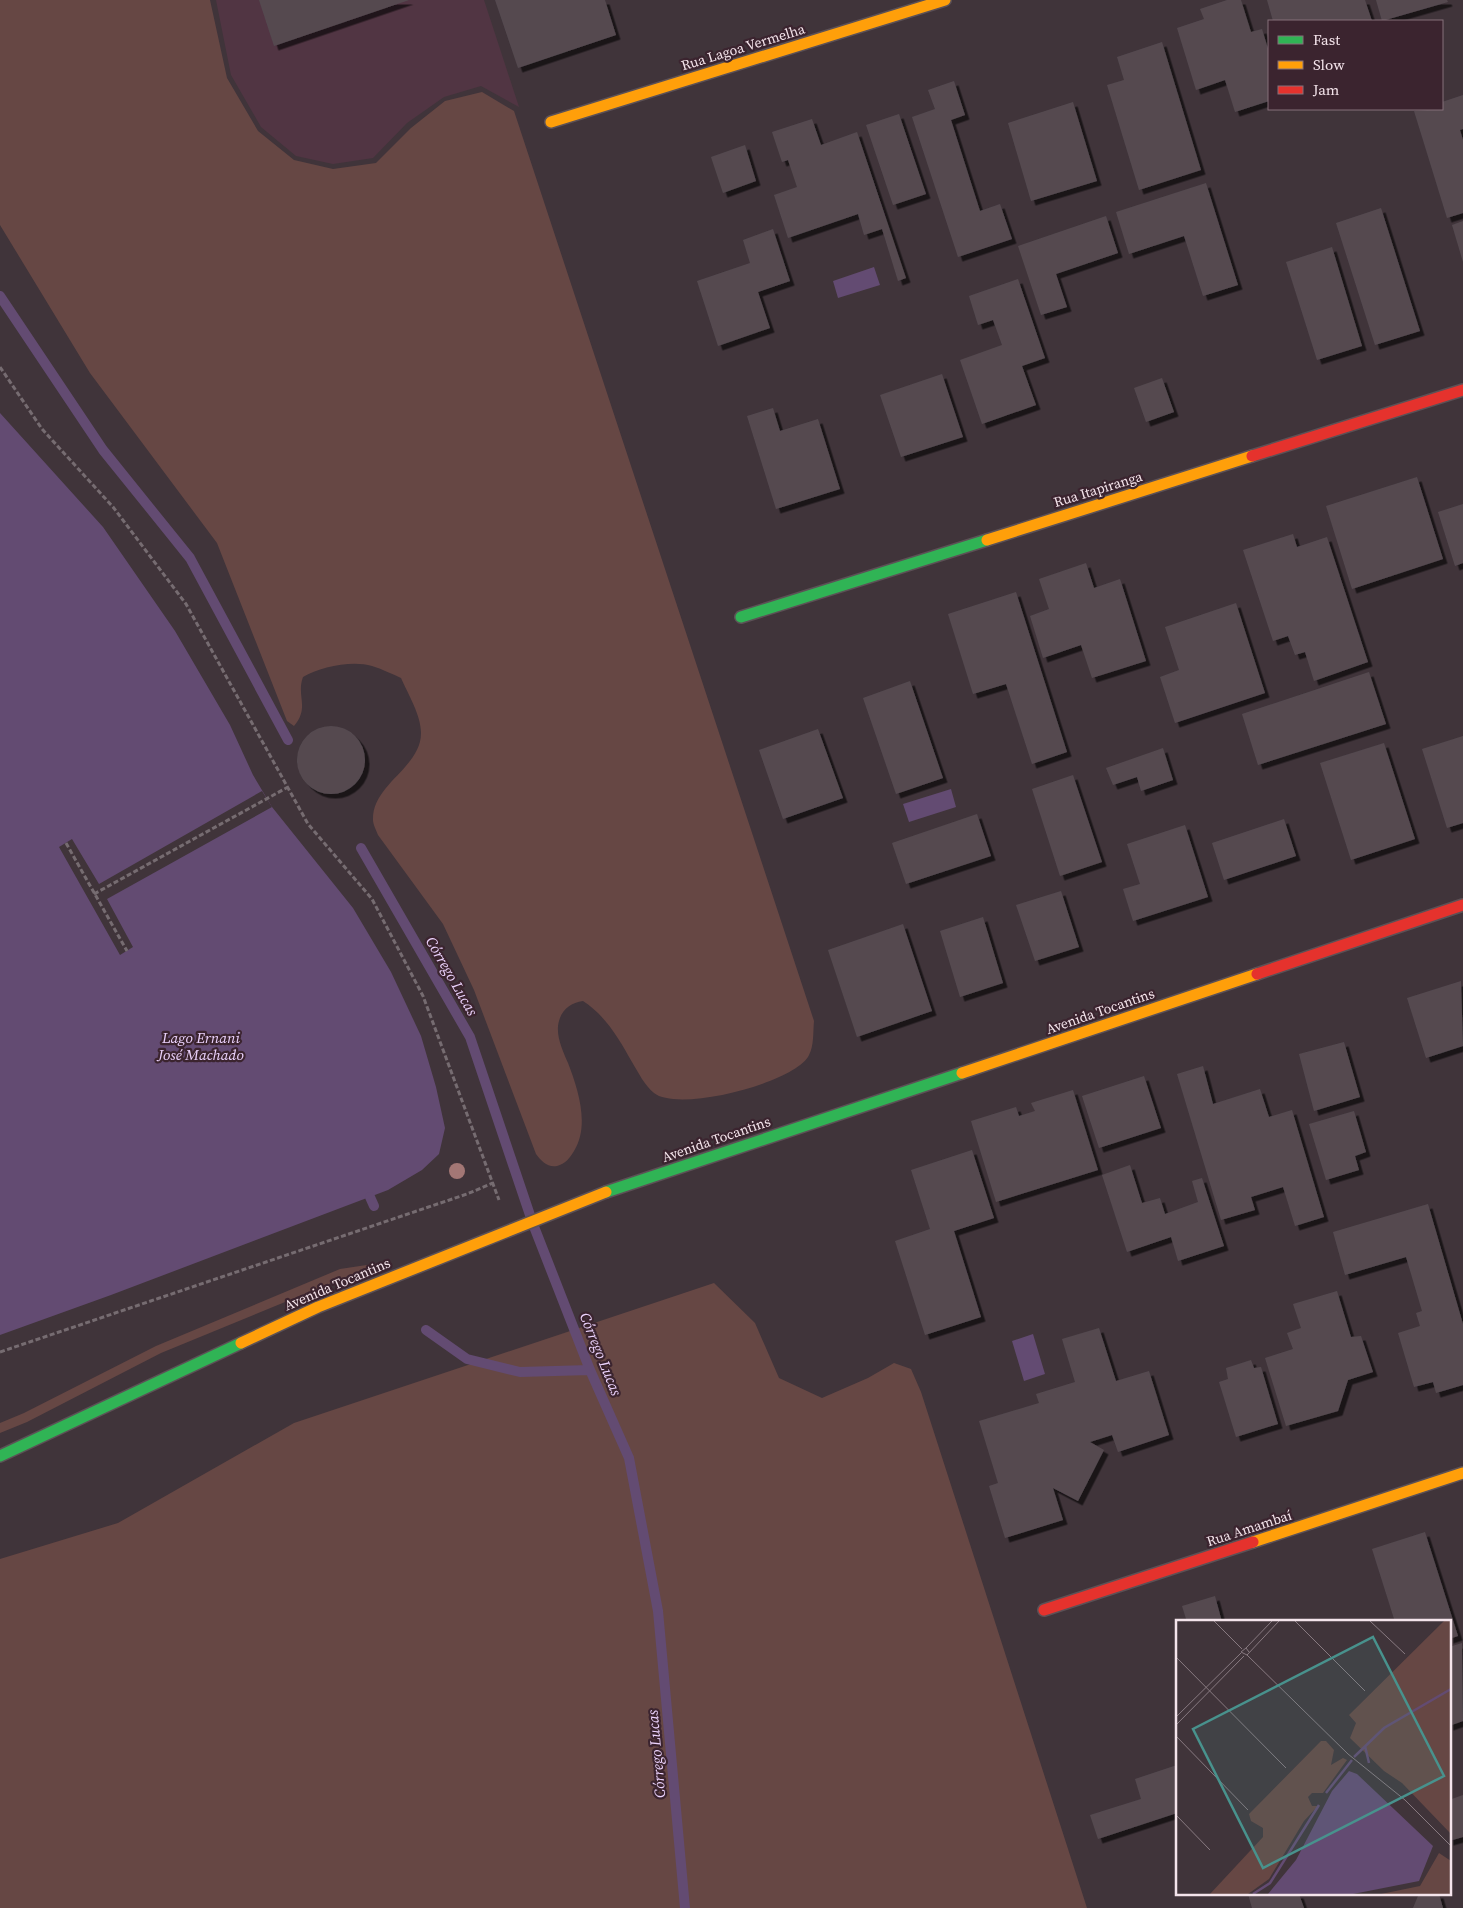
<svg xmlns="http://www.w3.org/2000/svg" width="1463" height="1908" font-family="'Source Serif 4',serif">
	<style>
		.built { fill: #513543 }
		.green { fill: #664744 }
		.water { fill: #634b72 }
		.pier { fill: #40343a }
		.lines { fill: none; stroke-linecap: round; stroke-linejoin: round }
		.stream { stroke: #634b72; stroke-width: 10 }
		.building { fill: #544a50; filter: url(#shadow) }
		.fast-casing { stroke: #5c5156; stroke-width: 14 }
		.slow-casing { stroke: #5c5156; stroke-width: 14 }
		.jam-casing { stroke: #5c5156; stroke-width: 14 }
		.path { stroke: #766c71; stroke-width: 3; stroke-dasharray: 5 2.5; stroke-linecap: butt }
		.fast { stroke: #30b455; stroke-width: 11 }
		.slow { stroke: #ff9f0a; stroke-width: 11 }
		.jam { stroke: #e5322d; stroke-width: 11 }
		.tree { fill: #a37775 }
		.labels { text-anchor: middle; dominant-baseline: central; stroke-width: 4.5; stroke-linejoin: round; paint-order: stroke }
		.street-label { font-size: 14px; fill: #f4e4eb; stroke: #3b242f }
		.water-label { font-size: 15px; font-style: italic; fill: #ecd3fd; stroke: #3b242f }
		.inset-river { fill: none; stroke: #634b72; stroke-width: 2.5 }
		.inset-road { fill: none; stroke: #887a81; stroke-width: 1 }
		.view { fill: #48928d; fill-opacity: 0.15; stroke: #48928d; stroke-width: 2.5 }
		.inset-edge { fill: none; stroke: #f4e4eb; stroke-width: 2.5 }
	</style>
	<defs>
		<filter id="shadow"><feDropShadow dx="4.5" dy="4.5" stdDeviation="0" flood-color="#0009"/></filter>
	</defs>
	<rect width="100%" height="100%" fill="#40343a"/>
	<path class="built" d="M216,0H484L519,107L481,86L444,97L407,123L373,158L333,164L296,156L261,127L231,75Z"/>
	<path class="green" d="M0,0H210L227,78L258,131L294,160L333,169L376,163L411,128L445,101L482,92L514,111L814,1021C813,1031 814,1046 809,1055C797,1082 679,1113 654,1093C645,1086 638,1072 632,1062C619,1039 606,1016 583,1001C569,1003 560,1011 558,1026C557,1039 563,1051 568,1063C578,1089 590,1125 574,1151C570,1158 565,1164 557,1166C548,1168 541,1161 536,1154L474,990L443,924L378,835C376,830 373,824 373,820C372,784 421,768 421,733C421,715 408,694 401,678C392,674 382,669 372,666C352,660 320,667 303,677C296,696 310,707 294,726L287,721L217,543L90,373L0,225Z
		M380,1263L161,1353L27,1422L0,1433V1423L24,1413L156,1346L340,1269Z
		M714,1283L755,1323L779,1378L822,1398L868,1378L894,1363L911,1369L921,1392L1087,1908H0V1559L118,1523L294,1423Z"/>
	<path class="water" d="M874,267L880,285L838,298L833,281Z
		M0,413L103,527L175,631L230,725L253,775L272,807L353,908L391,972L421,1036L436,1087L445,1128L439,1154L422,1170L388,1190L111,1295L0,1335Z
		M951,789L956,807L909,822L903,804Z
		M1033,1334L1045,1374L1024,1381L1012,1341Z"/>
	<path class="pier" d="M262,791L272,807L107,899L133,947L120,955L59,847L72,839L99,884Z"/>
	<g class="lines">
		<path class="stream" d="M0,296L103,450L190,558L288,740
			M361,848L470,1037L533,1224L590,1370L629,1458L658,1611L685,1908
			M370,1197L374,1206
			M426,1330L467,1359L520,1372L590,1370"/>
	</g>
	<path class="building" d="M259,0H409L274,46Z
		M495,0H605L616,35L518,68Z
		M1227,0H1241L1251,32L1262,29L1269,52V101L1235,112L1225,80L1196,90L1177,28L1204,19L1200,9Z
		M1267,0H1365L1372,21H1273Z
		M1376,0H1447L1448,2L1382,21Z
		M1162,42L1201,170L1139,190L1107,85L1124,80L1117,57Z
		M954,81L965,115L951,120L980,211L1000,204L1012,239L958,257L912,117L935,109L928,90Z
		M1463,95V129L1460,130L1463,140V213L1447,218L1414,111L1442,109V102Z
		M1073,102L1097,181L1031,201L1008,123Z
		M899,114L926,194L893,205L866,125Z
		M812,119L821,145L857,132L906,278L898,281L882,229L864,235L858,214L788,238L774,195L797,187L788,160L782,162L772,132Z
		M745,145L756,181L723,193L711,157Z
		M1206,183L1238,285L1203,296L1184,236L1129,254L1116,212Z
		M1381,208L1420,331L1375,345L1336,223Z
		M1106,216L1118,253L1056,274L1067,307L1041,315L1018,246Z
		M1463,221V262L1452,225Z
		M773,229L790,281L758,292L770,328L718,346L697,281L750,263L743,240Z
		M1332,247L1362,346L1317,360L1286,262Z
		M1018,279L1045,358L1022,366L1036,405L982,424L960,360L1002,345L993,320L978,325L969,296Z
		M942,374L963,437L901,457L880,395Z
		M1162,378L1174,412L1146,422L1134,388Z
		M773,408L780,431L818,419L840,489L776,509L747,416Z
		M1417,477L1443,559L1352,589L1326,506Z
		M1463,504V563L1455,566L1438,512Z
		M1293,534L1297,547L1327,537L1368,662L1314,681L1305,652L1295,655L1288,636L1273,641L1243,550Z
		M1086,563L1094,588L1120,579L1146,661L1092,678L1081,645L1043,658L1030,616L1049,609L1039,579Z
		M1016,592L1067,752L1032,764L1006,684L973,694L948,614Z
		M1236,603L1265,693L1175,723L1160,677L1179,670L1165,627Z
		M1369,672L1386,724L1258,765L1242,714Z
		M910,681L943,778L896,794L863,698Z
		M297 760a34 34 0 1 1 68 0a34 34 0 1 1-68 0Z
		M818,729L843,798L783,819L759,750Z
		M1463,736V823L1447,828L1422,749Z
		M1384,743L1415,839L1351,860L1320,763Z
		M1163,748L1173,780L1141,791L1137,777L1113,785L1106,768Z
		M1073,775L1102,862L1060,876L1032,789Z
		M977,814L991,856L906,884L892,843Z
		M1284,819L1296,856L1224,880L1212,843Z
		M1185,825L1208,897L1133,921L1123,889L1140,884L1127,844Z
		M1061,891L1079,947L1035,961L1016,905Z
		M983,917L1003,983L960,997L940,931Z
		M903,924L932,1011L857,1037L828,950Z
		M1461,981L1463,1046L1426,1058L1407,998Z
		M1344,1042L1360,1097L1314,1111L1299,1054Z
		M1203,1066L1213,1104L1260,1089L1269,1117L1292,1110L1324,1217L1295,1226L1283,1187L1251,1197L1255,1210L1221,1220L1177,1074Z
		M1144,1076L1161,1128L1099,1148L1082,1096Z
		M1073,1090L1098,1170L996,1202L971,1121L1016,1107L1019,1116L1035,1111L1031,1103Z
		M1354,1111L1366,1152L1355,1156L1359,1170L1326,1180L1309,1124Z
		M972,1150L994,1218L954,1231L981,1317L925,1335L895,1241L930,1229L911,1170Z
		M1130,1165L1142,1203L1160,1198L1165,1214L1198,1202L1192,1181L1202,1178L1224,1246L1178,1261L1171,1237L1127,1252L1102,1175Z
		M1428,1204L1463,1324V1385L1436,1393L1433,1382L1414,1387L1398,1333L1420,1326L1416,1313L1422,1311L1406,1257L1345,1275L1333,1232Z
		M1337,1291L1351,1337L1361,1336L1373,1372L1348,1380L1338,1411L1286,1426L1265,1358L1293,1349L1287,1333L1301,1328L1293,1304Z
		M1099,1328L1116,1381L1149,1371L1169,1435L1118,1452L1112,1435L1090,1442L1104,1450L1078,1501L1053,1488L1063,1520L1005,1538L989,1486L998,1483L979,1421L1039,1403L1036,1394L1075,1382L1062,1339Z
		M1251,1360L1254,1368L1261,1367L1278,1424L1236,1437L1219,1382L1228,1379L1226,1368Z
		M1425,1532L1458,1636L1449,1639V1622H1395L1372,1549Z
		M1215,1596L1222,1622H1187L1182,1606Z
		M1462,1643L1463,1721L1449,1726V1671L1452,1670L1449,1647Z
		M1177,1765V1813L1098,1839L1090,1815L1141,1799L1135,1779Z
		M1463,1795V1837L1449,1841V1800Z
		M1248,1894H1299L1304,1908H1252Z
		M1425,1894H1439L1443,1908H1413L1418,1896Z"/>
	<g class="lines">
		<defs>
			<path id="fast" d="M741,617L987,540
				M606,1192L962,1073
				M0,1456L241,1343"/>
			<path id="slow" d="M551,122L945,0
				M987,540L1252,456
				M962,1073L1257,974
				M241,1343L318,1307L606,1192
				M1253,1542L1463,1473"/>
			<path id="jam" d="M1252,456L1463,390
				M1257,974L1463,905
				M1044,1610L1253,1542"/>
		</defs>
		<use href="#fast" class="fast-casing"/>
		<use href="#slow" class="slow-casing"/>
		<use href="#jam" class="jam-casing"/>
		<path class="path" d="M0,367L42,429L113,507L186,604L308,824L372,899L423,996L499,1200
			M66,843L127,951
			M94,894L288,787
			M0,1352L467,1194L493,1183"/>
		<use href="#fast" class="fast"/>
		<use href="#slow" class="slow"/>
		<use href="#jam" class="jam"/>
	</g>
	<circle class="tree" cx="457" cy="1171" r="8"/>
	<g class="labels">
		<g class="street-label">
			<text transform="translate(743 47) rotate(-17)">Rua Lagoa Vermelha</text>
			<text transform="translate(1098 489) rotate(-17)">Rua Itapiranga</text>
			<text transform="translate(1100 1011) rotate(-19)">Avenida Tocantins</text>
			<text transform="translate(716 1139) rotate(-19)">Avenida Tocantins</text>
			<text transform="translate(337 1284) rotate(-23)">Avenida Tocantins</text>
			<text transform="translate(1249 1528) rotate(-18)">Rua Amambaí</text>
		</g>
		<g class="water-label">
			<text transform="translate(452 976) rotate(60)">Córrego Lucas</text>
			<text x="201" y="1037">Lago Ernani<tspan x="201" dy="17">José Machado</tspan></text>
			<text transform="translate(601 1354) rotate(68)">Córrego Lucas</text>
			<text transform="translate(656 1754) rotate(-95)">Córrego Lucas</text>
		</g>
	</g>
	<g transform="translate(1176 1620)">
		<rect width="275" height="275" fill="#40343a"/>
		<path d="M268,1H275V214L226,163L208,151L174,118L180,103L173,95ZM145,121H150L158,130L155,145L167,138L171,140L147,173H136L132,177L136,186H142L128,201L93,259L72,274H34L87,217V208L75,201L73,194ZM263,233L275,241V274H205L244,266Z" fill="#664744"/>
		<path d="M173,151L181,154L257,226L243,261L177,274H92L120,240L156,171Z" fill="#634b72"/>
		<path class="inset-river" d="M189,126L193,143M178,137L208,108L275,69M150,173L176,140M77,274L94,263L143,185"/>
		<path class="inset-road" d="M38,1L66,29M119,1L189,71M194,1L229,34M70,28L96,1M73,32L70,28L65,32L71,35L103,1M71,35L172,134L229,180L275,226M0,37L110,148M0,97L65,33M0,105L68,36M0,116L72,190M0,195L34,230"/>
		<path class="view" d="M197,17L268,156L87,248L17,109Z"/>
		<rect width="275" height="275" class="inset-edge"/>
	</g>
	<rect x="1268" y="20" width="175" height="90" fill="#3b242f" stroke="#85717a"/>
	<rect x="1278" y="36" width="25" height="8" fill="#30b455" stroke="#85717a"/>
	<text x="1313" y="45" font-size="15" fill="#f4e4eb">Fast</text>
	<rect x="1278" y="61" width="25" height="8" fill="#ff9f0a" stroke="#85717a"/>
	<text x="1313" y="70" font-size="15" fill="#f4e4eb">Slow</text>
	<rect x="1278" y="86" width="25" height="8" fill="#e5322d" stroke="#85717a"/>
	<text x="1313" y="95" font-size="15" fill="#f4e4eb">Jam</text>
</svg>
